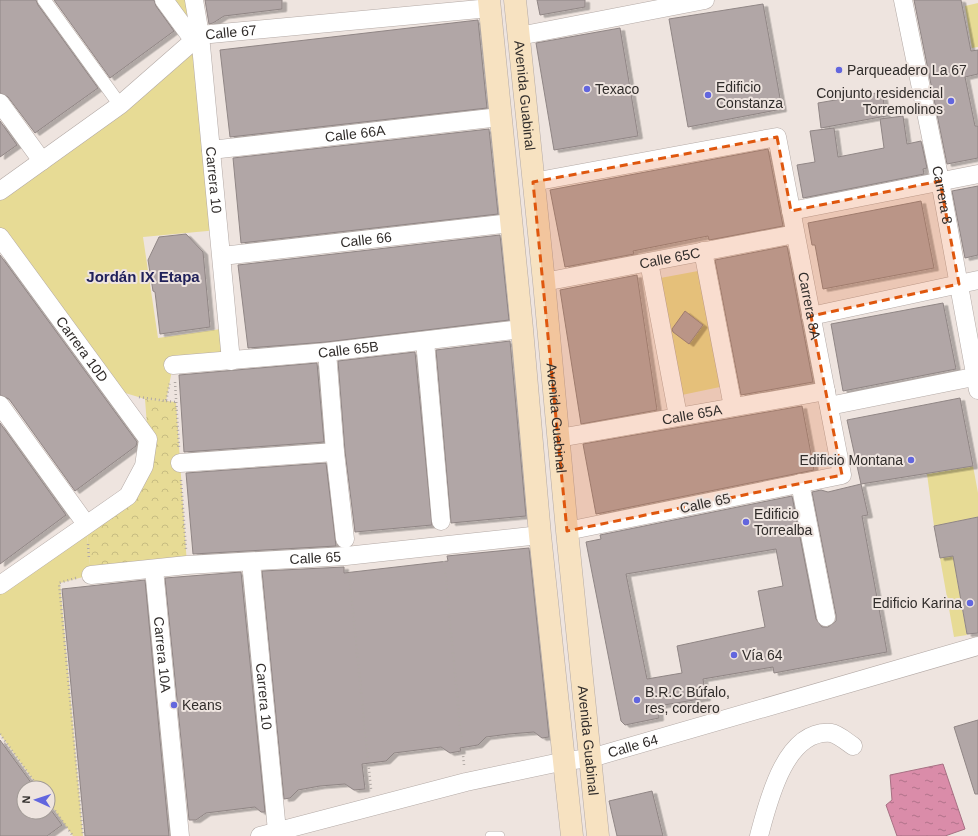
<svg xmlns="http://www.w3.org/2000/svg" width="978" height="836" font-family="Arial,sans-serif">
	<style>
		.green { fill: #e7db95 }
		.forest { fill: url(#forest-crowns) }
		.water { fill: url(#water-ripples); stroke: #a77083 }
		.building { fill: #b1a6a6; stroke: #908685; fill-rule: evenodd; filter: url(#shadow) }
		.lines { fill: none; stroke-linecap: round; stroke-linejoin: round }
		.service-casing { stroke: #b4aaa6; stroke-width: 10 }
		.pedestrian-casing { stroke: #b4aaa6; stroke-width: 14 }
		.minor-casing { stroke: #b4aaa6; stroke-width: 19 }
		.secondary-casing { stroke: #b4aaa6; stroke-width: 23 }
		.path { stroke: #b0a8a4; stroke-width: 2.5; stroke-dasharray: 1 3; stroke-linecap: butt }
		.service { stroke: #fff; stroke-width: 9 }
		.pedestrian { stroke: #fff; stroke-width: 13 }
		.minor { stroke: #fff; stroke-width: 18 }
		.secondary { stroke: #f7e2c1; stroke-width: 22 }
		.marked { fill: #df570e; fill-opacity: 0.2; stroke: #df570e; stroke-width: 3; stroke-dasharray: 8 5; stroke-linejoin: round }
		.poi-dot { fill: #6266de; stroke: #eee4df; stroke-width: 1.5 }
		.labels { text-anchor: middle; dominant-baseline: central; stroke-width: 4; stroke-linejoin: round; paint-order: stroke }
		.street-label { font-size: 14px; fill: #312d2b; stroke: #eee4df }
		.poi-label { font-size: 14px; fill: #312d2b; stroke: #eee4df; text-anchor: start }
		.neighbourhood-label { font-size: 15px; font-weight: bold; fill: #20215a; stroke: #eee4df }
	</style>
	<defs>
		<pattern id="forest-crowns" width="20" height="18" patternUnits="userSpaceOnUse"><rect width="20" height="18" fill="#e7db95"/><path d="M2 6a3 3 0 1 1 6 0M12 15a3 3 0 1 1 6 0" fill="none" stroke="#c7bc81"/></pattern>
		<pattern id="water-ripples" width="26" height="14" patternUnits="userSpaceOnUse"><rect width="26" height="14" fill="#da8ca9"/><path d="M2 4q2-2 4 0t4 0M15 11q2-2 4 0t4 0" fill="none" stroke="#b1738a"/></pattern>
		<filter id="shadow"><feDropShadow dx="4.5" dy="2.5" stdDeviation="0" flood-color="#0004"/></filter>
	</defs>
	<rect width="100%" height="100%" fill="#eee4df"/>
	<path class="green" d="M164,0H194L218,230L143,237L158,338L228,328L231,361L173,365L166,401L145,399L112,389L0,237V191L194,42Z
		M978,3V47L972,48L965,6Z
		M698,271L720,387L677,396L655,279Z
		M973,466L978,493V517L934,526L927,474Z
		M86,524L91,575L60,583L83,836H73L48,801V788H39L0,734V586Z
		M978,551V570L956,574L967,635L954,637L940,558Z"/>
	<path class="forest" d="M145,399L176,402L187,565L91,575L86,524L128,496L148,439Z"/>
	<path class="water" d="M943,764L965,829L945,836H897L886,805L892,800L890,775Z"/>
	<path class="building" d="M0,0H36L38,5L98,88L35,133L8,97L0,93Z
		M54,0H154L156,6L174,31L110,78Z
		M205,0H282V9L224,16L213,23L209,24Z
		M537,0H585V7L540,15Z
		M914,0H961L971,51L978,50V74L965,77L975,126H978V158L947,164Z
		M763,4L782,109L688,127L669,19Z
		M478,20L487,108L230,137L220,50Z
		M620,28L638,136L554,150L536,43Z
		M882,92L886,116L821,128L818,103Z
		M903,116L907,144L921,141L927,168L923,169L924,174L803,198L797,165L815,162L810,131L834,128L838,157L884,148L880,119Z
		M0,121L17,145L0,157Z
		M489,129L498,214L241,243L233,158Z
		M768,149L783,226L709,240L708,236L633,251L634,254L565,267L550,190Z
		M978,186V255L965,258L952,191Z
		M921,201L934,268L823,289L815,245H812L808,223Z
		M186,234L203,252L210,327L160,334L155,292L153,291L148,260L159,237Z
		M500,235L509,320L326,342L248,348L238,265Z
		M787,246L813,382L741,395L715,260Z
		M0,255L137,442L136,446L75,491L9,399L0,395Z
		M637,275L657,410L581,424L560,290Z
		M943,303L956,369L843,391L831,324Z
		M685,311L703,325L689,344L673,332L672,329Z
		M510,341L526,516L451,523L436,350Z
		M415,352L432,525L355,532L345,451L338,361Z
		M317,363L324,442L184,452L179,375Z
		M960,398L973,466L861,484L868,515L862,516L887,652L774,673L773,667L703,679L706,698L658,706L659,718L625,725L621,721L586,542L601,539L600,535L792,496L816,619L822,627H828L836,621V615L812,492L821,490L828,492L861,484L847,420ZM776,549L783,586L758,591L765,627L677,646L682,673L647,679L626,574Z
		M802,406L814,470L596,514L583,444Z
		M0,423L66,515L0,564Z
		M326,463L336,546L193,554L186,473Z
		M978,517V633L967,634L953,556L940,558L934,526Z
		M529,548L549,737L542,738L534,732L509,734L486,737L478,745L460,748L461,751L450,753L441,747L394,753L386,761L362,764L365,789L354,790L345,784L320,786L298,790L290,798L284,799L262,571L344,567V573L448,561L447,556Z
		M241,572L265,812H261L255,807L206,813L196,820H189L165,578Z
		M145,580L169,836H85L62,589Z
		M978,720V794H975L954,727Z
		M0,740L35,788H24V812H48V806L62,825L47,836H0Z
		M652,791L663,836H617L609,801Z"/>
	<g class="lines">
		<defs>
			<path id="service" d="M490,836H500"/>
			<path id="pedestrian" d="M44,0L120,105"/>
			<g id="minor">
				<path d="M164,0L194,41"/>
				<path id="s1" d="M194,0L200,35L231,361"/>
				<path id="s2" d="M903,0L940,181L978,390"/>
				<path d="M519,36L705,0"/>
				<path d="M0,103L42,161"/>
				<path id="s3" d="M211,150L500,117"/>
				<path id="s4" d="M533,182L777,137L842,475L567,531"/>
				<path id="s5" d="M0,191L120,105L200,35L490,8"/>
				<path d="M791,211L978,174"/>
				<path id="s6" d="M0,237L148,439L144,466L128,496L0,585"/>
				<path d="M703,251L733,407"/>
				<path id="s7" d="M222,256L511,223"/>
				<path d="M649,262L678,416"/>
				<path id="s8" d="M544,282L795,234"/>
				<path d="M811,316L978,280"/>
				<path d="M425,341L441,521"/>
				<path d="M327,352L335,452L345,539"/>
				<path id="s9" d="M173,365L327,352L522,329"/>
				<path d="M0,405L86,524"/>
				<path d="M829,406L978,376"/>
				<path id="s10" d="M559,438L826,391"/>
				<path d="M180,463L335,452"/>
				<path d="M800,483L826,617"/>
				<path id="s11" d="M251,562L277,831"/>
				<path id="s12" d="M154,569L180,836"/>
				<path id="s13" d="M91,575L187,565L346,556L540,535"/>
				<path id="s14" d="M260,836L466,782L565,761L591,758L978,646"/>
				<path d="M759,836C768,802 785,729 831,733C838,734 847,742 853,746"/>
			</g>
			<g id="secondary">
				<path d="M489,0L522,329L540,535L572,836"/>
				<path id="s15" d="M515,0L544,282L567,531L598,836"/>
			</g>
		</defs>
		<use href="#service" class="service-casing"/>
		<use href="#pedestrian" class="pedestrian-casing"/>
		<use href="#minor" class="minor-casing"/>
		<use href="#secondary" class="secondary-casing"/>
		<path class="path" d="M175,382L179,447
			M139,397L166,401L170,381
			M166,401L176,402
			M181,480L186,549
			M88,544L89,559
			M444,561L464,765
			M349,573L371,789
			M76,578L59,583L83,836
			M0,734L39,788
			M48,801L73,836"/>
		<use href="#service" class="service"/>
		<use href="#pedestrian" class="pedestrian"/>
		<use href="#minor" class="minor"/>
		<use href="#secondary" class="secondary"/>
	</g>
	<path class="marked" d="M777,137L791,211L940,181L959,284L811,316L842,475L567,531L533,182Z"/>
	<g class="poi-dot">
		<circle cx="839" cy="70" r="4"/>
		<circle cx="587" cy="89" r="4"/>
		<circle cx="708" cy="95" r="4"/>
		<circle cx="951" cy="101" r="4"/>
		<circle cx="911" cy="460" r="4"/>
		<circle cx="746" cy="522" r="4"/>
		<circle cx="970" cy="603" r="4"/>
		<circle cx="734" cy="655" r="4"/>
		<circle cx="637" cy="700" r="4"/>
		<circle cx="174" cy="705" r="4"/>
	</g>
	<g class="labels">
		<g class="street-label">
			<text stroke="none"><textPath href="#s5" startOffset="285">Calle 67</textPath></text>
			<text stroke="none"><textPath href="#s15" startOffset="96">Avenida Guabinal</textPath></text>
			<text stroke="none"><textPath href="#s3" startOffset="145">Calle 66A</textPath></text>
			<text stroke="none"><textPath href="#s1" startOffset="181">Carrera 10</textPath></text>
			<text stroke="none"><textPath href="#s2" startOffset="199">Carrera 8</textPath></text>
			<text stroke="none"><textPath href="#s7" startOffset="145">Calle 66</textPath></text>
			<text stroke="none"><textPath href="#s8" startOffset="128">Calle 65C</textPath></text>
			<text stroke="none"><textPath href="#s4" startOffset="420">Carrera 8A</textPath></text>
			<text stroke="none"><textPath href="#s6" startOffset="139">Carrera 10D</textPath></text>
			<text stroke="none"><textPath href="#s9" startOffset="176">Calle 65B</textPath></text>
			<text stroke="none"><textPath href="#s10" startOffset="135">Calle 65A</textPath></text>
			<text stroke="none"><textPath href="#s15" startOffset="420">Avenida Guabinal</textPath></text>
			<text transform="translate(705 503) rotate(-12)">Calle 65</text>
			<text stroke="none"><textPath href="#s13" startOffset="225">Calle 65</textPath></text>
			<text stroke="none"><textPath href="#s12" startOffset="86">Carrera 10A</textPath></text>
			<text stroke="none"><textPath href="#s11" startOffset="135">Carrera 10</textPath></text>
			<text stroke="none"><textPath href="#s15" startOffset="744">Avenida Guabinal</textPath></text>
			<text stroke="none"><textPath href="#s14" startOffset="384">Calle 64</textPath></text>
		</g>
		<g class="poi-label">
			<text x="847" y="70">Parqueadero La 67</text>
			<text x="716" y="87">Edificio<tspan x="716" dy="16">Constanza</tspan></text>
			<text x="595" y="89">Texaco</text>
			<text x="943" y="93" text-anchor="end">Conjunto residencial<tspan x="943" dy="16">Torremolinos</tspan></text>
			<text x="903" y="460" text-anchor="end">Edificio Montana</text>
			<text x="754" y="514">Edificio<tspan x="754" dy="16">Torrealba</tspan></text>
			<text x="962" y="603" text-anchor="end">Edificio Karina</text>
			<text x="742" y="655">Vía 64</text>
			<text x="645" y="692">B.R.C Búfalo,<tspan x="645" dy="16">res, cordero</tspan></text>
			<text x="182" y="705">Keans</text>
		</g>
		<g class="neighbourhood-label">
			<text x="143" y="276">Jordán IX Etapa</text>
		</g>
	</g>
	<g transform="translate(36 800) rotate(273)"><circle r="19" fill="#eee4df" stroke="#a29b97"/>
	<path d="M0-3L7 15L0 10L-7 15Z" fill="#6266de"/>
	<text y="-6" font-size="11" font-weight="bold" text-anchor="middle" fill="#312d2b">N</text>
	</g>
</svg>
